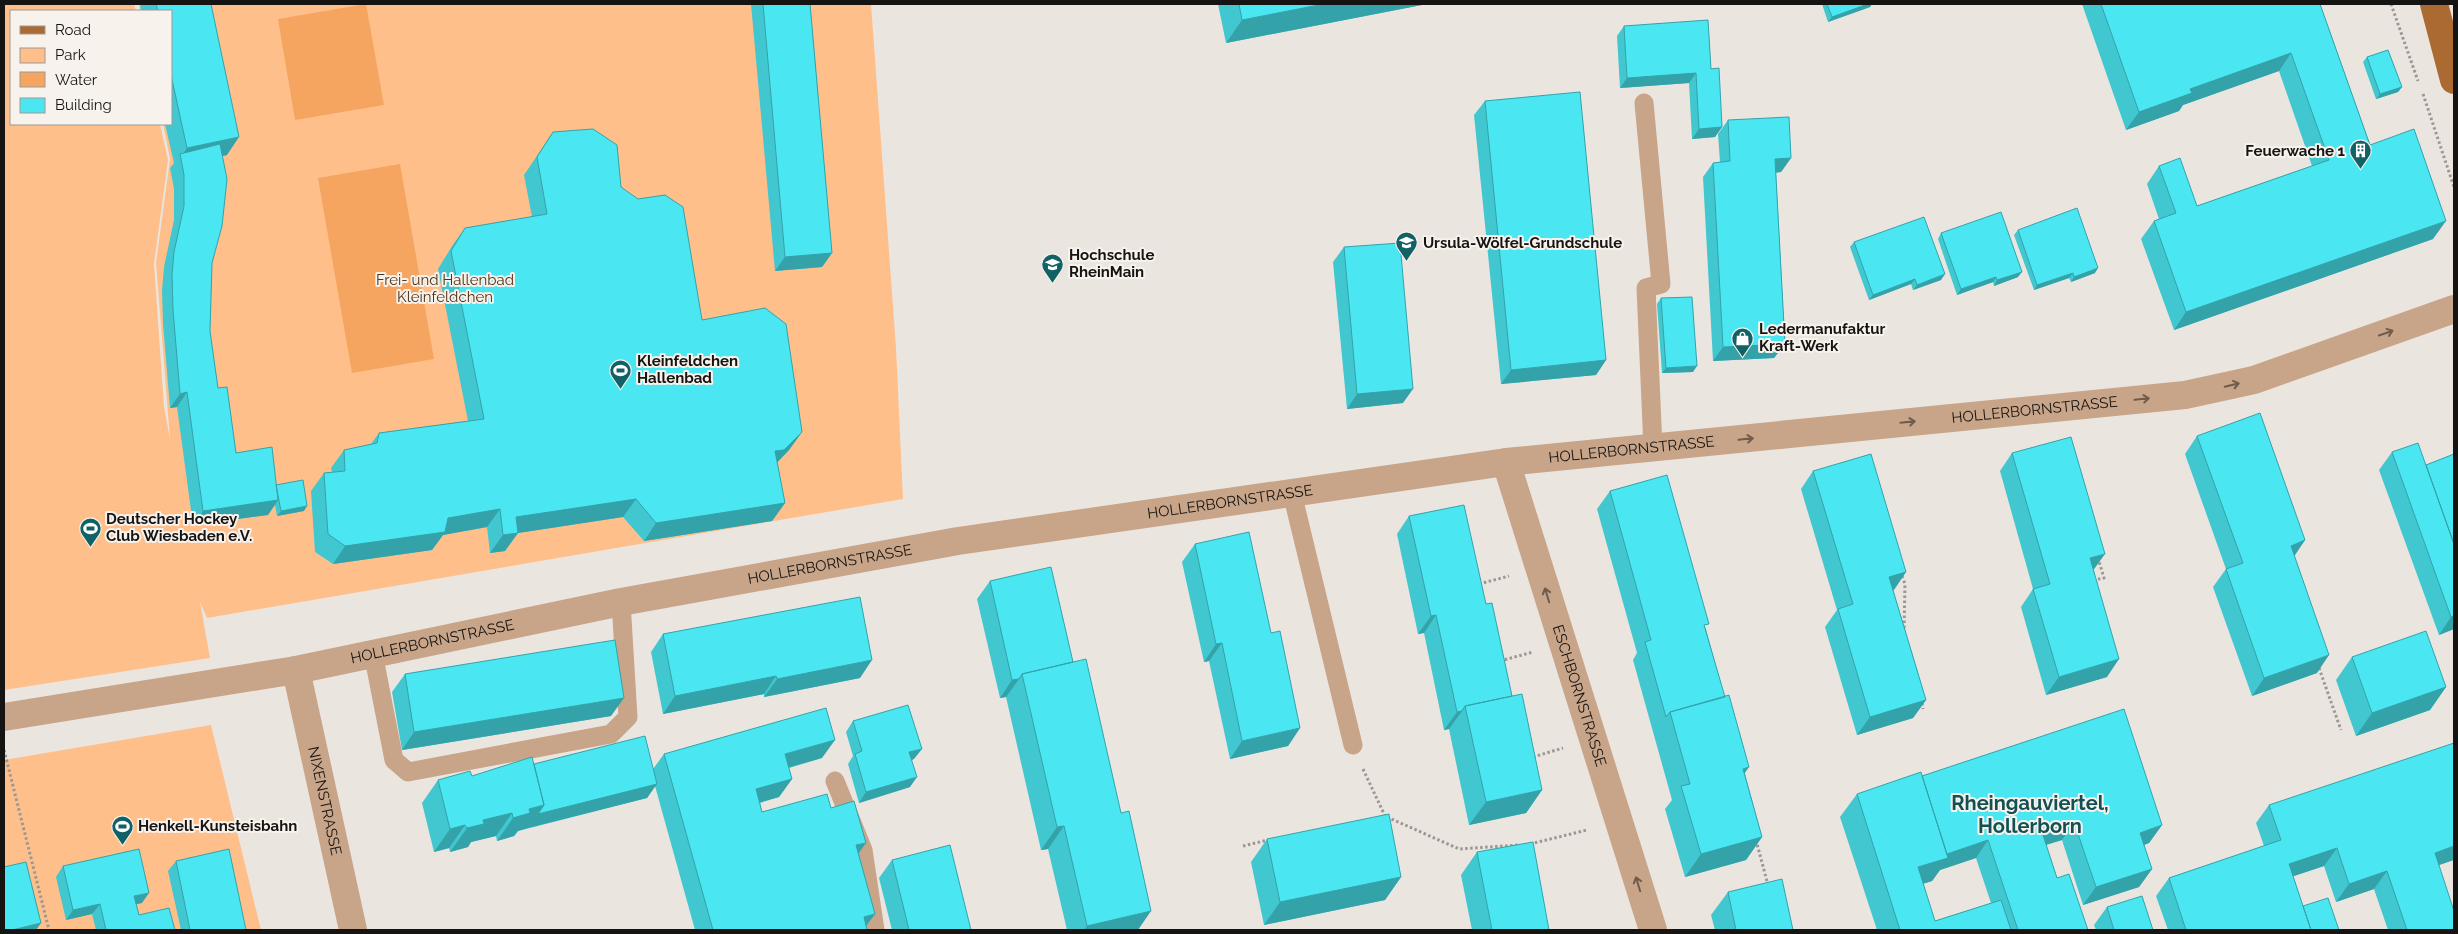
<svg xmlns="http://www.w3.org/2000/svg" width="2458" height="934" font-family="Raleway,sans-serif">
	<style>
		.green { fill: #ffbf8b }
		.water { fill: #f5a55f }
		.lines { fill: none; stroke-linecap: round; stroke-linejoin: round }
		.path { stroke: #9b9793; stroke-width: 3; stroke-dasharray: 2.5 2.5; stroke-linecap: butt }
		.service { stroke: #c8a488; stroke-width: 19 }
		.minor { stroke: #c8a488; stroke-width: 28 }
		.primary { stroke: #aa6a31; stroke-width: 28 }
		.wall { fill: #40c7d0; fill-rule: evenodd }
		.shaded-wall { fill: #34a2a9 }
		.building { fill: #4ae7f2; stroke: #34a2a9 }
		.oneway { stroke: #6f5c4d }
		.labels { text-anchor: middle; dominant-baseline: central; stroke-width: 4; stroke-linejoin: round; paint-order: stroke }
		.poi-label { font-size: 15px; font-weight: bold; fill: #161412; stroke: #f8f2ed; text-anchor: start }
		.park-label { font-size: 15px; fill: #513114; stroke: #f8f2ed }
		.street-label { font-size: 15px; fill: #161412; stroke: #f8f2ed }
		.district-label { font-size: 20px; font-weight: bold; fill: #135054; stroke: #f8f2ed }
	</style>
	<rect width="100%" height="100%" fill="#ebe5e0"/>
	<path class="green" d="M4,4H134L136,11H11V124H160L168,160L154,264L164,407L170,439L156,263L170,159L163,124H171V11H140L139,4H871L896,348L903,499L207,618L200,602L210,658L4,690Z
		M211,725L261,930H4V760Z"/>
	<path class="water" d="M366,4L384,105L295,120L278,19Z
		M400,164L434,359L352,373L318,178Z"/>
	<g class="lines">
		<path class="path" d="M2391,4L2418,81
			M2423,94L2454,187
			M1902,576L1905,584L1904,631
			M2093,580L2104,578L2098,558
			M1479,584L1509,576
			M1500,661L1533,652
			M2319,668L2341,730
			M1922,703L1923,709
			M4,750L49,930
			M1533,757L1563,748
			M1363,769L1385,816
			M1387,817L1459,849L1519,845
			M1756,840L1768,885
			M1530,844L1587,830
			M1243,846L1268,840"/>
		<path class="service" d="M1644,103L1661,284L1646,288L1653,448
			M1292,493L1353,745
			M373,653L394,760L408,772L611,734L628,717L621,602
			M835,781L863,850L875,930"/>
		<g class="minor">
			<path id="s1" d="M1506,462L1653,930"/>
			<path id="s2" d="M296,670L353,930"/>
			<path id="s3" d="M4,717L296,670L621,602L958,541L1506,462L2185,395L2254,380L2454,309"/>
		</g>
		<path class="primary" d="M2434,4L2454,80"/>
	</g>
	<path class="wall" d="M140,4H211L227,155L222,156L212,263L210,331L218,388L236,453L276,485L304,511L277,516L275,505L268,515L193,525L177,407L170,408L163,324L162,290L164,267L174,220V189L170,168L174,163L165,124H171V11H141Z
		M751,4H810L832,253L822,267L775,271Z
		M1218,4H1427L1226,43Z
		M1822,4H1872L1870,7L1828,22Z
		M2082,4H2320L2370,145L2433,239L2174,330L2141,239L2154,221L2159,219L2147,184L2159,166L2197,206L2312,166L2279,71L2183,105L2179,111L2126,130Z
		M1624,26L1711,69L1722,127L1715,137L1692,139L1689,83L1620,88L1617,36Z
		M2367,57L2402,87L2398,92L2376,99L2363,62Z
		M1485,101L1606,360L1596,375L1501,384L1474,115Z
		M1728,120L1791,158L1781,172L1776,173L1785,344L1774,358L1713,361L1703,177L1713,163L1720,162L1718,134Z
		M553,132L621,187L702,320L802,432L789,450L777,462L785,503L772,521L644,541L623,517L518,533L505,551L490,553L487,527L443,535L432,550L333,564L315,552L311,491L324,473L332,472L331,468L344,450L371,444L379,433L468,421L438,269L452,246L465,228L532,217L524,175Z
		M2018,230L2095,273L2071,282L2069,278L2034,290L2014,235Z
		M1941,233L2018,277L1994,286L1993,282L1957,295L1938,239Z
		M1854,242L1941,280L1913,290L1911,284L1869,300L1850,247Z
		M1344,247L1403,403L1347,409L1333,262Z
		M1661,298L1693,372L1662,373L1657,304Z
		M2197,436L2305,540L2294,556L2317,673L2252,696L2213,587L2226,569L2185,454Z
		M2392,452L2426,465L2454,454V629L2439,635L2379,470Z
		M2012,453L2094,571L2107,677L2046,695L2021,607L2033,589L2000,471Z
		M1813,471L1906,572L1893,590L1926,700L1913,718L1857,735L1825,627L1837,610L1801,489Z
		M1610,491L1706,629L1762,837L1746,860L1685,877L1665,809L1672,800L1633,660L1637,653L1597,509Z
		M1409,516L1486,604L1512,696L1542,790L1526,813L1469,825L1449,729L1444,730L1424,633L1418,634L1397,534Z
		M1195,544L1271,633L1300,728L1288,746L1230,759L1209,661L1204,662L1182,562Z
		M990,581L1073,662L1138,930H1067L1048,849L1041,850L1006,697L1000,698L977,599Z
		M663,634L860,678L764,697V694L663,714L651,652Z
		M2352,657L2446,687L2430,710L2356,736L2336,680Z
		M405,674L611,716L402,750L392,692Z
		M853,721L914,759L912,760L910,787L859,803L848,764L853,756L846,732Z
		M664,754L822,758L789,768L792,779L779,797L760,803L762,812L831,808L859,854L875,914L866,926L868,930H695L655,786L647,798L518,831L514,836L497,841L496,836L471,842L468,847L450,852L449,848L434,852L422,803L438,780L472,776L534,764L653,769Z
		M1922,776L2162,825L2149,843L2144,845L2152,869L2139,887L2083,905L2062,840L2046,845L2057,878L2088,930H1877L1840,817L1857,794ZM1976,858L1991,903L1935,921L1923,884L1932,881L1940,870Z
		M2269,805L2439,865L2454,930H2388L2374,889L2336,902L2324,866L2293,876L2303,906L2339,930H2168L2156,896L2169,878L2264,846L2256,823Z
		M1267,839L1401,877L1385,900L1264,925L1251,862Z
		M1477,852L1549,930H1472L1461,875Z
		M892,860L971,930H892L879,878Z
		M176,861L246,930H181L168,871Z
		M63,866L142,903L136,904L139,915L175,930H96L92,914L66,920L56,877Z
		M1728,892L1793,930H1715L1711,915Z
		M2107,907L2153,930H2096L2094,925Z"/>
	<path class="shaded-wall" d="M1324,4H1427L1226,43L1242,20Z
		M1868,4H1872L1870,7L1828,22L1832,17Z
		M2291,53L2279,71L2183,105L2179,111L2126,130L2139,112L2190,89Z
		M1696,73L1689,83L1620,88L1627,78Z
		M2402,87L2398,92L2376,99L2380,94Z
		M1722,127L1715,137L1692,139L1699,129Z
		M239,137L227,155L182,165L181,157L187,148Z
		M1791,158L1781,172L1765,173L1775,159Z
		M2446,221L2433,239L2174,330L2186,312Z
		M832,253L822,267L775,271L785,257Z
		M2098,268L2095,273L2071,282L2074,277Z
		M2022,272L2018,277L1994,286L1997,280Z
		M2073,273L2069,278L2034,290L2037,285Z
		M1945,274L1941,280L1913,290L1917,285Z
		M1996,277L1993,282L1957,295L1961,289Z
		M1915,279L1911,284L1869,300L1873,295Z
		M1785,344L1774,358L1713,361L1723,347Z
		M1606,360L1596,375L1501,384L1511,370Z
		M1697,366L1693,372L1662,373L1666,368Z
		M1413,389L1403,403L1347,409L1357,394Z
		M187,392L177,407L170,408L180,394Z
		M802,432L789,450L772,468L775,451Z
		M636,499L623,517L518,533L505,551L490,553L516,517Z
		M278,500L268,515L193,525L203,511Z
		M785,503L772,521L644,541L656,523Z
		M307,506L304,511L277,516L281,511Z
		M500,509L487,527L443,535L432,550L333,564L345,546L448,518Z
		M2305,540L2293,558L2291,546Z
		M2105,554L2092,572L2090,558Z
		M1906,572L1894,590L1877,595L1889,577Z
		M1436,615L1424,633L1418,634L1431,616Z
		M2454,616V629L2439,635L2451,617Z
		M1222,643L1209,661L1204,662L1216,644Z
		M2329,655L2317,673L2252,696L2264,678Z
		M2119,659L2107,677L2046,695L2059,677Z
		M872,660L860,678L764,697L777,679Z
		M776,676L764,694L663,714L675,696Z
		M1019,679L1006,697L1000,698L1012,680Z
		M2446,687L2430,710L2356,736L2372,713Z
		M624,698L611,716L402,750L414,732Z
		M1926,700L1913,718L1857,735L1870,717Z
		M1462,711L1449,729L1444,730L1457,712Z
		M1300,728L1288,746L1230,759L1242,741Z
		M835,740L822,758L772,772L785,754Z
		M922,749L914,759L902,763L909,752Z
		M1749,767L1733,790L1743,769Z
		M917,777L910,787L859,803L866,792Z
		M792,779L779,797L743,807L756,789Z
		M657,784L647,798L528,828L538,814Z
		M1542,790L1526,813L1469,825L1486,802Z
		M544,805L528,828L518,831L514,836L497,841L513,818L529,809Z
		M512,813L496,836L471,842L468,847L450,852L467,828L483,820Z
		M2074,822L2062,840L2029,850L2042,832Z
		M465,825L449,848L434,852L450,829Z
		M2162,825L2149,843L2127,851L2140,833Z
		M1064,826L1048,849L1041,850L1057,827Z
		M1762,837L1746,860L1685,877L1701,854Z
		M1988,840L1976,858L1940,870L1932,881L1902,890L1918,867L1943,855Z
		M866,843L853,861L856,845Z
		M2454,846V860L2422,871L2435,853Z
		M2337,848L2324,866L2276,882L2289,864Z
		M2152,869L2139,887L2083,905L2096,887Z
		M2387,871L2374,889L2336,902L2349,884Z
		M1401,877L1385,900L1264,925L1280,902Z
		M149,893L142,903L127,906L134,896Z
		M100,904L92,914L66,920L73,910Z
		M1151,911L1138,930H1084L1087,926Z
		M875,914L863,930L864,917Z
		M41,923L36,930H12Z"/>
	<path class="building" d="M156,4H211L239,137L187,148L171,75V11H158Z
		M763,4H810L832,253L785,257Z
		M1239,4H1324L1242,20Z
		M1827,4H1868L1832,17Z
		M2101,4H2320L2370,145L2414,129L2446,221L2186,312L2154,221L2176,213L2159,166L2180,158L2197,206L2329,160L2291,53L2190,89L2192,93L2139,112Z
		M1708,20L1711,69L1719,68L1722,127L1699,129L1696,73L1627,78L1624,26Z
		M2388,50L2402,87L2380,94L2367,57Z
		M1580,92L1606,360L1511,370L1485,101Z
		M1789,117L1791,158L1775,159L1785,344L1723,347L1713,163L1730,161L1728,120Z
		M593,129L617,145L621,187L638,199L665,195L683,207L702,320L765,308L786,324L802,432L784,450L775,451L785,503L656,523L636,499L516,517L518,533L503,535L500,509L448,518L445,532L345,546L328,534L324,473L345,471L344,450L377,443L379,433L484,419L451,251L465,228L547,214L537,157L553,132Z
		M220,144L227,179L222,226L212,263L210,331L215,367L218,388L227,387L236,453L272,447L278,500L203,511L187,392L180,394L173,310L172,275L174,252L184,206V175L180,154Z
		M2077,208L2098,268L2074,277L2073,273L2037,285L2018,230Z
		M2001,212L2022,272L1997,280L1996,277L1961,289L1941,233Z
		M1924,217L1945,274L1917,285L1915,279L1873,295L1854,242Z
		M1400,243L1413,389L1357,394L1344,247Z
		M1692,297L1697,366L1666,368L1661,298Z
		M2260,413L2305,540L2291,546L2329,655L2264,678L2226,569L2243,563L2197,436Z
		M2071,437L2105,554L2090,558L2119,659L2059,677L2033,589L2050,584L2012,453Z
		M2418,443L2454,544V616L2451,617L2392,452Z
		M1871,454L1906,572L1889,577L1926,700L1870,717L1838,609L1853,604L1813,471Z
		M2454,454V544L2426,465Z
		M1667,475L1709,624L1704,625L1725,697L1670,712L1666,717L1645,642L1651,640L1610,491Z
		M303,480L307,506L281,511L276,485Z
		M1464,505L1486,604L1492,603L1512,696L1465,706L1462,711L1457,712L1436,615L1431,616L1409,516Z
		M1249,532L1271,633L1280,631L1300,728L1242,741L1222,643L1216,644L1195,544Z
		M1051,567L1073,662L1022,674L1019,679L1012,680L990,581Z
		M860,597L872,660L777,679L776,676L675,696L663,634Z
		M2426,631L2446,687L2372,713L2352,657Z
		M615,640L624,698L414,732L405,674Z
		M1086,659L1121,813L1129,811L1151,911L1087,926L1064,826L1057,827L1022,674Z
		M1522,694L1542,790L1486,802L1465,706Z
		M1729,695L1749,767L1743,769L1762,837L1701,854L1681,786L1690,784L1670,712Z
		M908,705L922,749L909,752L917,777L866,792L855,754L862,751L853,721Z
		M826,708L835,740L785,754L792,779L756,789L762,812L827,794L831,808L854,801L866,843L856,845L875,914L864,917L867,930H713L664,754Z
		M2124,709L2162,825L2140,833L2152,869L2096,887L2074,822L2042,832L2057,878L2069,874L2088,930H2018L1988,840L1947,854L1922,776Z
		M645,736L657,784L538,814L544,805L534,764Z
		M2454,743V846L2435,853L2454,911V930H2407L2387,871L2349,884L2337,848L2289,864L2311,930H2186L2169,878L2281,840L2269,805Z
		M532,757L544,805L529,809L530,813L513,818L512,813L483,820L484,824L467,828L465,825L450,829L438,780L470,771L472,776Z
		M1921,772L1948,858L1918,867L1935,921L2001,900L2011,930H1900L1857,794Z
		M1389,814L1401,877L1280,902L1267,839Z
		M1533,842L1549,930H1492L1477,852Z
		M950,845L971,930H909L892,860Z
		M139,849L149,893L134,896L139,915L169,908L175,930H106L100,904L73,910L63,866Z
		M229,849L246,930H190L176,861Z
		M26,862L41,923L12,930H4V867Z
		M1782,879L1793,930H1736L1728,892Z
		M2142,896L2153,930H2114L2107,907Z
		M2328,898L2339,930H2311L2303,906Z"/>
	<defs><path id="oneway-shaft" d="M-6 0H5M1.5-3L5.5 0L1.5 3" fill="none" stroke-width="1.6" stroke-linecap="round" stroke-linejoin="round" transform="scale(1.25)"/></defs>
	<g class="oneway">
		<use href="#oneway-shaft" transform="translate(2386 333) rotate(-19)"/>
		<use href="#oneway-shaft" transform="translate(2232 385) rotate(-13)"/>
		<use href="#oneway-shaft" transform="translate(2142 399) rotate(-6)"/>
		<use href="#oneway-shaft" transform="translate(1908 422) rotate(-6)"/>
		<use href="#oneway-shaft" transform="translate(1746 439) rotate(-6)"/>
		<use href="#oneway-shaft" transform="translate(1547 595) rotate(-107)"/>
		<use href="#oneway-shaft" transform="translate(1638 884) rotate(-107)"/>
	</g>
	<defs>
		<symbol id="building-pin" viewBox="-11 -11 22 30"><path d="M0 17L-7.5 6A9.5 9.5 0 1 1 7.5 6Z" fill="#116267" stroke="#f8f2ed"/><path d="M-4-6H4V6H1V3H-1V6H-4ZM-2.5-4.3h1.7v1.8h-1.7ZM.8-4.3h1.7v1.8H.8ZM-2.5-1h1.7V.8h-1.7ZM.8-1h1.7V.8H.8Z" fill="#fff"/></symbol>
		<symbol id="school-pin" viewBox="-11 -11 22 30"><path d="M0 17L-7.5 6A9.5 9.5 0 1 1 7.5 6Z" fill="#116267" stroke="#f8f2ed"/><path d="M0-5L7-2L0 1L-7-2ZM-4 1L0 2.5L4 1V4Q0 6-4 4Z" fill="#fff"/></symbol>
		<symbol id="university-pin" viewBox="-11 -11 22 30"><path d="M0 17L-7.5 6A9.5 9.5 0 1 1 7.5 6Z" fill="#116267" stroke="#f8f2ed"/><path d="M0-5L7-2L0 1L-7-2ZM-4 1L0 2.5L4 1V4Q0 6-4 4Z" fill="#fff"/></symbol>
		<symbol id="shop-pin" viewBox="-11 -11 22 30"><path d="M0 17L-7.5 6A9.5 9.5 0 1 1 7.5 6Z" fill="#116267" stroke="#f8f2ed"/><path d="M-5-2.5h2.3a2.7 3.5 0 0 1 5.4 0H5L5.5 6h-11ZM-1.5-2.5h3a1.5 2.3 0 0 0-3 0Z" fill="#fff"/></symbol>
		<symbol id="stadium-pin" viewBox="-11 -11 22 30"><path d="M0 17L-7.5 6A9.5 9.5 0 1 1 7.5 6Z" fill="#116267" stroke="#f8f2ed"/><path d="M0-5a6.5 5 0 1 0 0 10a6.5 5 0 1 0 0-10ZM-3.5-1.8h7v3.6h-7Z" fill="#fff"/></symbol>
	</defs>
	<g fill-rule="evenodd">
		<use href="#building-pin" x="2348" y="138" width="25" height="34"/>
		<use href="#school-pin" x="1394" y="230" width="25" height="34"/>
		<use href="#university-pin" x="1040" y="252" width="25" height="34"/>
		<use href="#shop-pin" x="1730" y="326" width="25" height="34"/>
		<use href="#stadium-pin" x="608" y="358" width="25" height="34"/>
		<use href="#stadium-pin" x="78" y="516" width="25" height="34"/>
		<use href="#stadium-pin" x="110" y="814" width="25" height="34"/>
	</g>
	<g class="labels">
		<g class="poi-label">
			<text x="2345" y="151" text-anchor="end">Feuerwache 1</text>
			<text x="1423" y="243">Ursula-Wölfel-Grundschule</text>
			<text x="1069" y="255">Hochschule<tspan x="1069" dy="17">RheinMain</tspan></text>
			<text x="1759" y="329">Ledermanufaktur<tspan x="1759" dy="17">Kraft-Werk</tspan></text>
			<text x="637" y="361">Kleinfeldchen<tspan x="637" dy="17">Hallenbad</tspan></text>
			<text x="106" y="519">Deutscher Hockey<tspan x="106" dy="17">Club Wiesbaden e.V.</tspan></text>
			<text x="138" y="826">Henkell-Kunsteisbahn</text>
		</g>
		<g class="park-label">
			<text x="445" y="280">Frei- und Hallenbad<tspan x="445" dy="17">Kleinfeldchen</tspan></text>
		</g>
		<g class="street-label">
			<text stroke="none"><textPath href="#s3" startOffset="2055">HOLLERBORNSTRASSE</textPath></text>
			<text stroke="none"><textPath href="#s3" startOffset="1650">HOLLERBORNSTRASSE</textPath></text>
			<text stroke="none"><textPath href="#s3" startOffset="1245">HOLLERBORNSTRASSE</textPath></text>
			<text stroke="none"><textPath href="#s3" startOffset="840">HOLLERBORNSTRASSE</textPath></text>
			<text stroke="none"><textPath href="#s3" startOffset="435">HOLLERBORNSTRASSE</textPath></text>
			<text stroke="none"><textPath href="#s1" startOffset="245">ESCHBORNSTRASSE</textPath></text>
			<text stroke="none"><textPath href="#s2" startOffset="134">NIXENSTRASSE</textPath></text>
		</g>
		<g class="district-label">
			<text x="2030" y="803">Rheingauviertel,<tspan x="2030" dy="23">Hollerborn</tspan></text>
		</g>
	</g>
	<rect width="2458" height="934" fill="none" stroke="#161412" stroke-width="10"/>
	<rect x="10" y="10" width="162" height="115" fill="#f8f2ed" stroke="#9e9995"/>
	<rect x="20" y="26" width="25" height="8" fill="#aa6a31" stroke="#9e9995"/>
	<text x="55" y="35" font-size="15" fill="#161412">Road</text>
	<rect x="20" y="48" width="25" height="15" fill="#ffbf8b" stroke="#9e9995"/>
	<text x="55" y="60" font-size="15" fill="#161412">Park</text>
	<rect x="20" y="72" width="25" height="15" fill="#f5a55f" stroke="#9e9995"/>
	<text x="55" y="85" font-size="15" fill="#161412">Water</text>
	<rect x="20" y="98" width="25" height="15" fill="#4ae7f2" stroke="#9e9995"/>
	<text x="55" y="110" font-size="15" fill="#161412">Building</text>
</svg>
